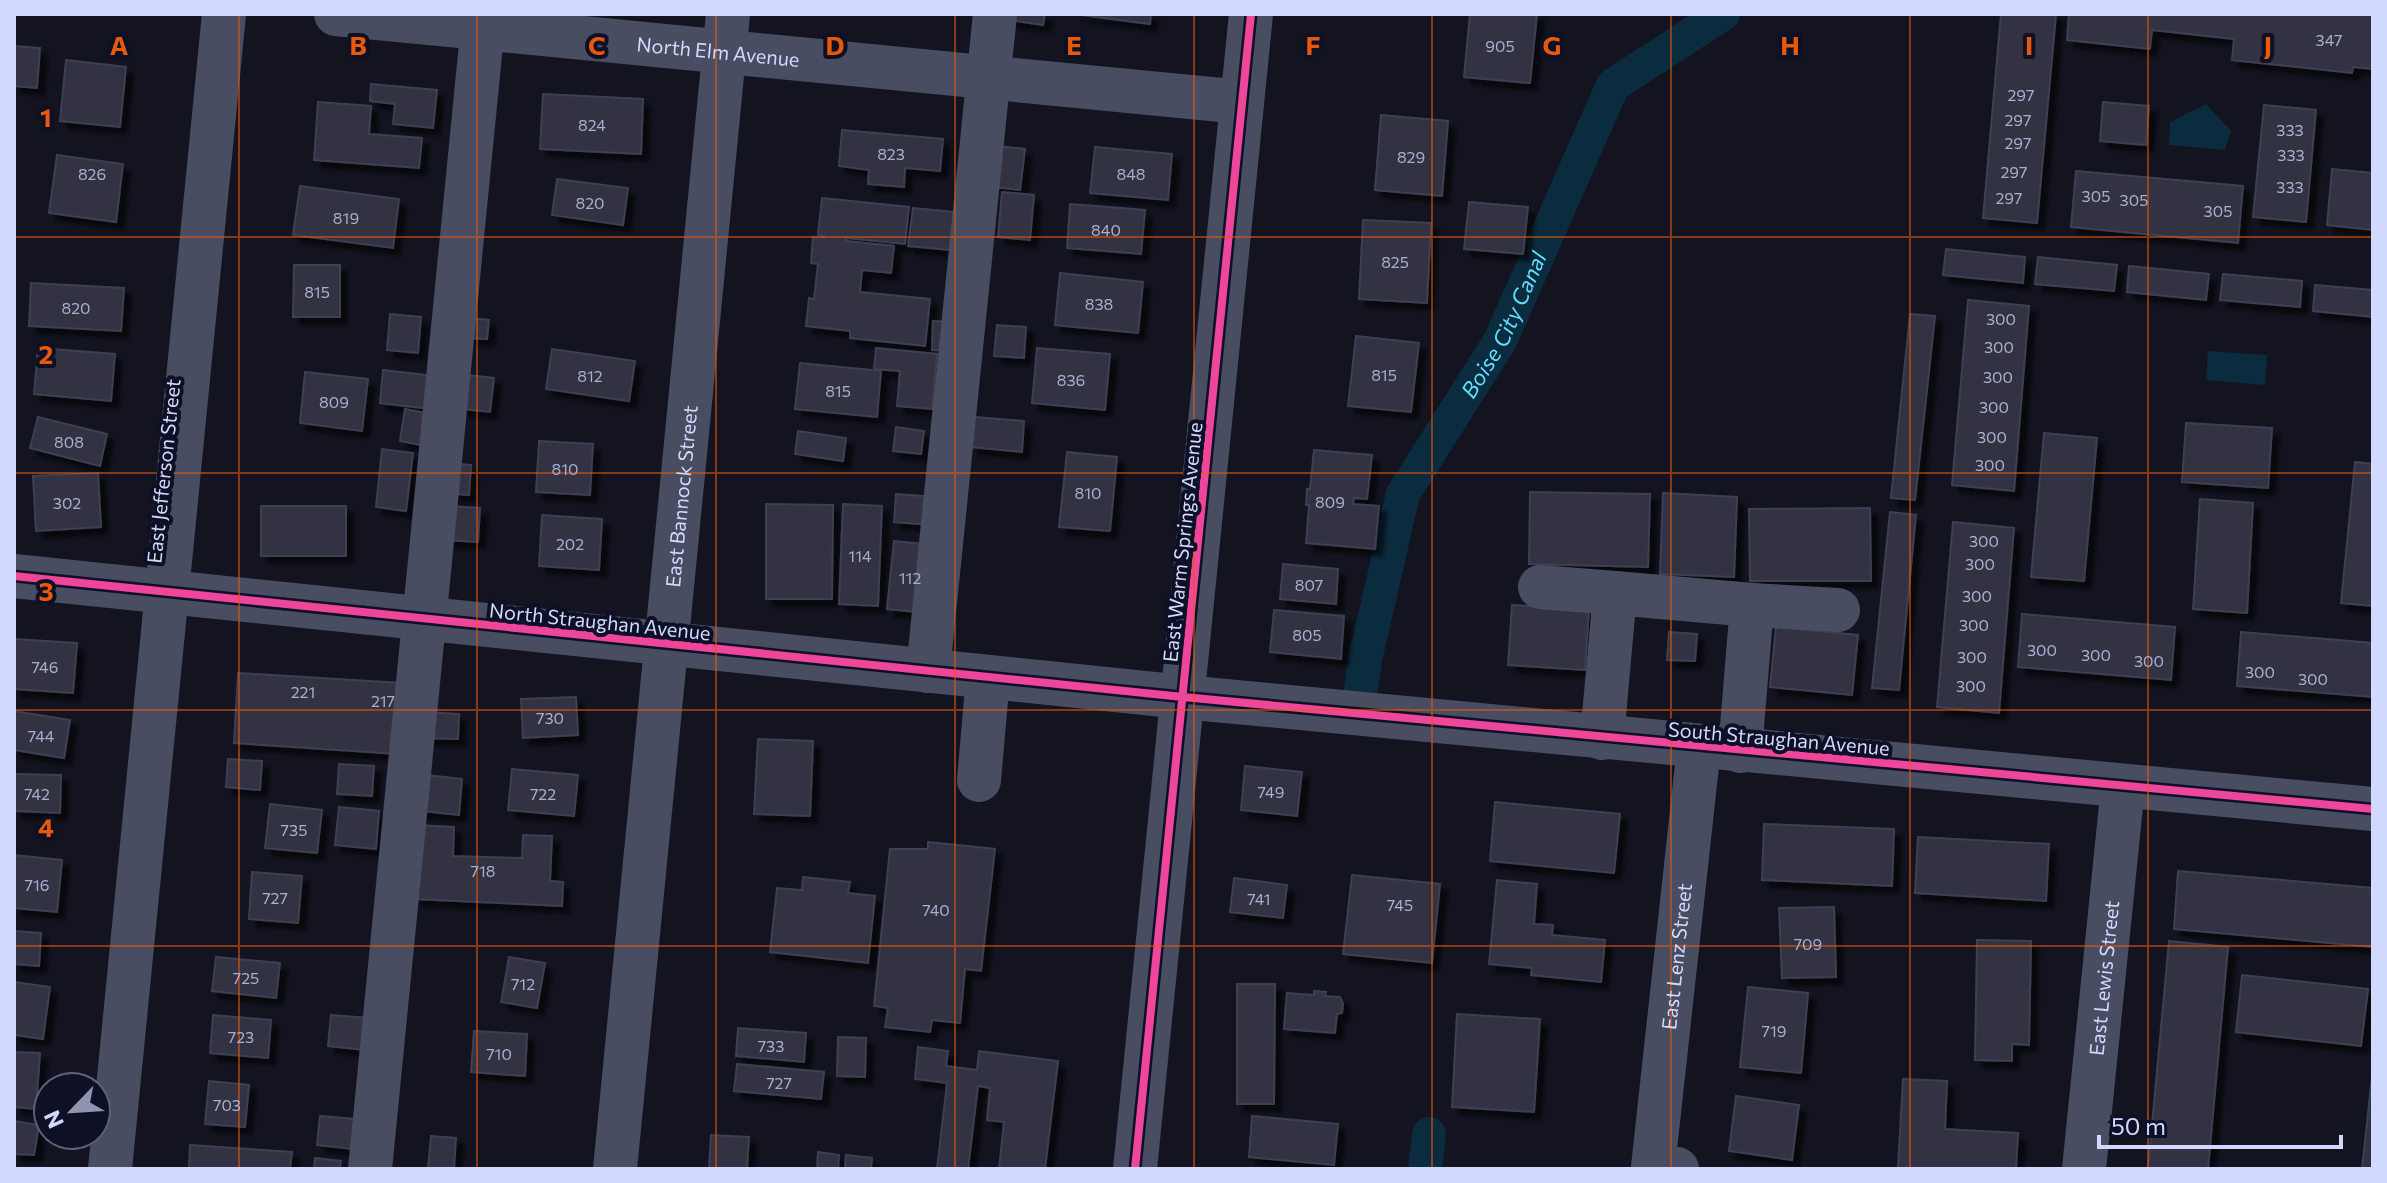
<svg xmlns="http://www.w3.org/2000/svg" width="2387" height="1183" font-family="Commissioner,sans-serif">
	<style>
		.water { fill: #0b2b3f }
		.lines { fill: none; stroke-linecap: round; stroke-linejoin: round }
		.canal { stroke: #0b2b3f; stroke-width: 34 }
		.building { fill: #313242; stroke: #3e3f53; stroke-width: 2; filter: url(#shadow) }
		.minor { stroke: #484d61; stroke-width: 44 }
		.cycleway-casing { stroke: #0e1025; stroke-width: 13 }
		.cycleway { stroke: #ed469a; stroke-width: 8 }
		.grid { fill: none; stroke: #e8590c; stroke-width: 2; stroke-opacity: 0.55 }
		.labels { text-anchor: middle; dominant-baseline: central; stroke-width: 8; stroke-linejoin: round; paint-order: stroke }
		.number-label { font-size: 16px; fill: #aaafd0 }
		.street-label { font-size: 20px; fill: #d2d9ff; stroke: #0e1025 }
		.water-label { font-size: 22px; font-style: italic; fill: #60dfff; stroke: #0e1025 }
		.grid-label { font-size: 26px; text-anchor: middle; font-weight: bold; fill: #e8590c; stroke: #0e1025; stroke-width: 8; stroke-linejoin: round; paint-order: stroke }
	</style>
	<defs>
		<filter id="shadow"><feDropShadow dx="7" dy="7" stdDeviation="2" flood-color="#0009"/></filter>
	</defs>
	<rect width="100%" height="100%" fill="#131420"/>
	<path class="water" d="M2206,104L2231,131L2225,150L2169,145L2170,122Z
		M2208,351L2267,355L2265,385L2206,380Z"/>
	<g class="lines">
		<g class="canal">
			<path id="s1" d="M1361,688L1365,660L1403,494L1500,341L1613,85L1723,14"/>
			<path d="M1425,1169L1429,1134"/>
		</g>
	</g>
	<path class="building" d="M1010,14H1045L1043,25L1009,20Z
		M1074,14H1151L1150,24Z
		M1470,14H1537L1530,83L1464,77Z
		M2001,14H2056L2037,223L1983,218Z
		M2069,14H2373V69L2353,67L2352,73L2232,60L2234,39L2152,30L2150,49L2067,40Z
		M14,46L40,48L37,88L14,86Z
		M66,60L126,67L120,127L60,121Z
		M371,84L437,90L433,128L393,124L395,104L370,101Z
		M543,94L643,99L641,154L540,149Z
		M318,102L371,106L369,134L422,138L419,168L314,160Z
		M2103,102L2149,106L2146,145L2100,141Z
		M2264,105L2316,110L2306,222L2253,217Z
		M1381,115L1448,121L1442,196L1375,190Z
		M842,130L943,139L940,171L905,168L904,187L868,184L869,170L839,166Z
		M998,146L1025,149L1020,190L994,187Z
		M1095,147L1172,154L1168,200L1090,193Z
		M57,155L123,164L116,222L49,213Z
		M2332,169L2373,173V230L2327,225Z
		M2076,171L2243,186L2238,243L2071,227Z
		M557,179L628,188L623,225L552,215Z
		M300,186L399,199L393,248L293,235Z
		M1002,192L1034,195L1030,240L998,237Z
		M822,198L909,207L905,244L846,238V241L894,246L891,273L862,270L860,292L930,299L925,346L850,338V331L806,326L809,298L814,299L818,264L811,263L813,237L824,238V236L818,235Z
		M1469,202L1528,207L1523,254L1464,249Z
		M1070,204L1145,210L1141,254L1067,248Z
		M913,208L954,212L950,250L908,246Z
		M1363,220L1431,223L1427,303L1359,299Z
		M1946,249L2025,257L2023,283L1943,275Z
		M2038,257L2117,265L2114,291L2035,284Z
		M294,265H340V317H293Z
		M2129,266L2209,274L2206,300L2127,292Z
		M1060,273L1143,282L1138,333L1055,325Z
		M2223,274L2302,281L2300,307L2220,300Z
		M31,283L124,288L121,331L29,326Z
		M2315,285L2373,290V317L2313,311Z
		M1968,300L2029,306L2014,491L1952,485Z
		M390,314L421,317L418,353L387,350Z
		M1910,314L1935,316L1915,500L1891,498Z
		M467,318L489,320L487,339L465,338Z
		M933,321L953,322L952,351L932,350Z
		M997,325L1026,327L1024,358L994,356Z
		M1356,336L1419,343L1411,412L1348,406Z
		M38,348L115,354L111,401L34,394Z
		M876,348L937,354L932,409L897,406L900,371L874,369Z
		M1037,348L1110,354L1105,410L1032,403Z
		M552,349L635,361L629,401L546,389Z
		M800,363L881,371L877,417L795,409Z
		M383,370L434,376L430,409L380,403Z
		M305,372L368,379L362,431L300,423Z
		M458,374L494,378L490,412L454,408Z
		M405,409L431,414L426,446L400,441Z
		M38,417L107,434L100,466L30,448Z
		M974,417L1024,421L1022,452L971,447Z
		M2186,423L2272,428L2268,488L2182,482Z
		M896,427L924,431L921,454L893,451Z
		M798,431L846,438L843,461L795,454Z
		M2044,433L2097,438L2084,581L2031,577Z
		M539,441L593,444L590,495L536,492Z
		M382,449L413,453L406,511L376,507Z
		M1314,450L1372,455L1367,499L1354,498L1353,504L1379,506L1375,549L1306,543L1309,505H1306L1307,489H1310Z
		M1067,452L1117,457L1110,531L1059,527Z
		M2355,462L2373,464V606L2341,603Z
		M446,463L471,465L469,495L444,493Z
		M98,473L101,527L36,531L33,476Z
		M1530,492L1650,494L1648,567L1529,564Z
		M1663,493L1737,497L1734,577L1660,574Z
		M896,494L935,497L932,525L894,522Z
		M2200,499L2253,503L2247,613L2193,609Z
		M766,504L833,505L832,599H766Z
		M843,504L882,506L878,606L839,604Z
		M261,506H346V556H261Z
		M449,506L480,508L478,542L447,540Z
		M1870,508L1871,581H1750L1749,509Z
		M1890,512L1916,515L1899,690L1872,688Z
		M542,515L602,519L599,570L539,566Z
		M1953,522L2014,528L1999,713L1937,707Z
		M894,541L933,545L927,613L887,609Z
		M1283,564L1338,569L1336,604L1280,599Z
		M1512,605L1589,609L1585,670L1508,665Z
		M1274,610L1344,616L1341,659L1270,652Z
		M2022,614L2175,627L2171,680L2018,667Z
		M1776,627L1858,635L1852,695L1770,687Z
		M1669,632L1697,634L1695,661L1667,660Z
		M2241,632L2373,643V697L2237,686Z
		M14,639L77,643L73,693L14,689Z
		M238,673L401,683L397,754L234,743Z
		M576,697L578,735L523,738L521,699Z
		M14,711L70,720L64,758L14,750Z
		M423,712L459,714L458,739L422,738Z
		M758,739L813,741L810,816L754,814Z
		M228,759L262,761L260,790L226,787Z
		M339,764L374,766L372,796L337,794Z
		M1245,766L1302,772L1297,816L1241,810Z
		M512,769L578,775L574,816L508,810Z
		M14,774L61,775L60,813L14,811Z
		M417,774L462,779L459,815L413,810Z
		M1495,802L1620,814L1614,873L1490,861Z
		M270,804L322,810L317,853L265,848Z
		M339,807L379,811L376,849L335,845Z
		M1764,824L1894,829L1892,886L1762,880Z
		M417,825L454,827L453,856L522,858L523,835L552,836L550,881L563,882L562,906L414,899Z
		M1918,837L2049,844L2046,901L1915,893Z
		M928,842L995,849L981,971L965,969L960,1023L932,1020L930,1032L885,1027L888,1008L874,1006L890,849H928Z
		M14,855L62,860L57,912L14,908Z
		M2178,871L2373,888V947L2174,929Z
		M252,872L302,876L298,923L249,919Z
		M1352,875L1440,884L1432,963L1343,954Z
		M803,877L850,882L848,893L875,896L868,963L770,952L777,888L802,890Z
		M1234,878L1287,885L1283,918L1230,912Z
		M1497,880L1537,884L1534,924L1553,925L1552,935L1605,940L1601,982L1531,975L1532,968L1489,964Z
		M1834,907L1836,977L1782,978L1779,908Z
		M14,931L41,933L39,966L14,964Z
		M1977,940L2031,941L2029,1045L2012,1044V1061L1975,1060Z
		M2169,941L2228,947L2208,1169H2148Z
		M216,957L280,963L276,998L212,991Z
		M509,957L545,963L537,1008L501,1002Z
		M2242,975L2368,989L2361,1046L2236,1032Z
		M14,982L50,987L43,1039L14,1035Z
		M1237,984H1275L1274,1104H1237Z
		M1748,987L1808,993L1801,1073L1740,1067Z
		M1314,991L1326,992L1325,996L1340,997L1343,1004L1342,1013L1337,1014L1335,1033L1284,1029L1287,993L1314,995Z
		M1457,1014L1540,1019L1534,1112L1452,1107Z
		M213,1015L271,1020L268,1058L210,1053Z
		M331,1015L368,1018L365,1050L328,1046Z
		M738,1028L806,1033L804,1062L736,1056Z
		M474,1031L527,1034L525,1076L471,1072Z
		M838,1037L866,1038L865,1077L837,1076Z
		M918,1047L948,1051L946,1066L977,1070L979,1051L1058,1061L1045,1169H999L1004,1122L987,1120L990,1088L978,1086L968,1169H937L947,1083L915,1079Z
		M14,1052L40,1053L36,1109L14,1107Z
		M737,1064L824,1072L821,1099L734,1091Z
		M2373,1067V1169H2362Z
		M1903,1079L1947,1081L1945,1129L2018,1133L2016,1169H1898Z
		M209,1081L249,1085L245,1127L205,1124Z
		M1736,1096L1799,1105L1792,1160L1729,1151Z
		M320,1116L355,1119L353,1149L317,1145Z
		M1252,1116L1338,1124L1334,1165L1249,1157Z
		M14,1121L39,1125L34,1155L14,1154Z
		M711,1135L749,1137L747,1169H709Z
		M431,1136L456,1138L454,1168L471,1169H428Z
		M190,1145L292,1152L290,1169H189Z
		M818,1152L839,1155L838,1169H817Z
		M846,1155L872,1158L871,1169H845Z
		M315,1158L341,1161L340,1169H314Z"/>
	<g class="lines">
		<g class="minor">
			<path id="s2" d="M336,14L1242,102"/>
			<path d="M14,576L1183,697L2373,809"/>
			<path d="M1540,587L1615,593"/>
			<path d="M1752,605L1838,610"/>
			<path d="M928,671L995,14"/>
			<path d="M1602,738L1615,593L1752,605L1740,751"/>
			<path d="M979,780L988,677"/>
			<path d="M110,1169L224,14"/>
			<path d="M370,1169L484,14"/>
			<path id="s3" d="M615,1169L728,14"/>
			<path d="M1135,1169L1251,14"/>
			<path id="s4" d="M1677,1169L1653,1167L1699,747"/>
			<path id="s5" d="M2084,1169L2123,786"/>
		</g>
		<defs>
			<path id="cycleway" d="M14,576L1183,697L2373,809
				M1135,1169L1251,14"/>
		</defs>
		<use href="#cycleway" class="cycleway-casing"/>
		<use href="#cycleway" class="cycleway"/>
	</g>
	<path class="grid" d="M239,14V1169M477,14V1169M716,14V1169M955,14V1169M1194,14V1169M1432,14V1169M1671,14V1169M1910,14V1169M2148,14V1169M14,237H2373M14,473H2373M14,710H2373M14,946H2373"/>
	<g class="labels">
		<g class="number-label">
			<text x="2329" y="39">347</text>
			<text x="1500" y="45">905</text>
			<text x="2021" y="94">297</text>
			<text x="2018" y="119">297</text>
			<text x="592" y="124">824</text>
			<text x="2290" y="129">333</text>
			<text x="2018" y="142">297</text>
			<text x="891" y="153">823</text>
			<text x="2291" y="154">333</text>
			<text x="1411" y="156">829</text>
			<text x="2014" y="171">297</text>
			<text x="92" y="173">826</text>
			<text x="1131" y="173">848</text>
			<text x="2290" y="186">333</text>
			<text x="2096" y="195">305</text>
			<text x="2009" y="197">297</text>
			<text x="2134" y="199">305</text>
			<text x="590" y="202">820</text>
			<text x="2218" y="210">305</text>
			<text x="346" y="217">819</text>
			<text x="1106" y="229">840</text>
			<text x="1395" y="261">825</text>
			<text x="317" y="291">815</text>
			<text x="1099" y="303">838</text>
			<text x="76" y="307">820</text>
			<text x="2001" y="318">300</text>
			<text x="1999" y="346">300</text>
			<text x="1384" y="374">815</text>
			<text x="590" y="375">812</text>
			<text x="1998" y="376">300</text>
			<text x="1071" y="379">836</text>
			<text x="838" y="390">815</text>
			<text x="334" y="401">809</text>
			<text x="1994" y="406">300</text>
			<text x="1992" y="436">300</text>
			<text x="69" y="441">808</text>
			<text x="1990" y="464">300</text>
			<text x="565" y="468">810</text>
			<text x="1088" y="492">810</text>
			<text x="1330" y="501">809</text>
			<text x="67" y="502">302</text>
			<text x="1984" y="540">300</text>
			<text x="570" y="543">202</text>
			<text x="860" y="555">114</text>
			<text x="1980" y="563">300</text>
			<text x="910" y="577">112</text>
			<text x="1309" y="584">807</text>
			<text x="1977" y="595">300</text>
			<text x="1974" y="624">300</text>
			<text x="1307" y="634">805</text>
			<text x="2042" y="649">300</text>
			<text x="2096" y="654">300</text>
			<text x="1972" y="656">300</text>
			<text x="2149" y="660">300</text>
			<text x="45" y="666">746</text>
			<text x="2260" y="671">300</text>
			<text x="2313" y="678">300</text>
			<text x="1971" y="685">300</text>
			<text x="303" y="691">221</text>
			<text x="383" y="700">217</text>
			<text x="550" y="717">730</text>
			<text x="41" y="735">744</text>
			<text x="1271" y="791">749</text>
			<text x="37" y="793">742</text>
			<text x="543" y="793">722</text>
			<text x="294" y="829">735</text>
			<text x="483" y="870">718</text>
			<text x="37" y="884">716</text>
			<text x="275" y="897">727</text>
			<text x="1259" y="898">741</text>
			<text x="1400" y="904">745</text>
			<text x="936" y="909">740</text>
			<text x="1808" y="943">709</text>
			<text x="246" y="977">725</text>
			<text x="523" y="983">712</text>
			<text x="1774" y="1030">719</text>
			<text x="241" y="1036">723</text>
			<text x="771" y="1045">733</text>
			<text x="499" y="1053">710</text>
			<text x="779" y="1082">727</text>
			<text x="227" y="1104">703</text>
		</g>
		<g class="street-label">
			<text stroke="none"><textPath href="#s2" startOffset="384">North Elm Avenue</textPath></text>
			<text transform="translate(163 471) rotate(-84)">East Jefferson Street</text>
			<text stroke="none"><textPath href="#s3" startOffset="676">East Bannock Street</textPath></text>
			<text transform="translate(1182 542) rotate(-84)">East Warm Springs Avenue</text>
			<text transform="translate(600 621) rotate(6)">North Straughan Avenue</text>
			<text transform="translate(1779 738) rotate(5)">South Straughan Avenue</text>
			<text stroke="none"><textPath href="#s4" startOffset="236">East Lenz Street</textPath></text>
			<text stroke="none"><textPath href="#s5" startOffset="192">East Lewis Street</textPath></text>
		</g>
		<g class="water-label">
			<text stroke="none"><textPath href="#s1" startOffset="396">Boise City Canal</textPath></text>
		</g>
	</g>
	<g class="grid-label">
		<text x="119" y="55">A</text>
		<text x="358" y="55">B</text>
		<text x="597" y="55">C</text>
		<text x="835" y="55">D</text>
		<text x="1074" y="55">E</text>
		<text x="1313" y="55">F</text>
		<text x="1552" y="55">G</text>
		<text x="1790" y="55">H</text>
		<text x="2029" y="55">I</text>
		<text x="2268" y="55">J</text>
		<text x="46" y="127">1</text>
		<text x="46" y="364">2</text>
		<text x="46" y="601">3</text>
		<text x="46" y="837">4</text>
	</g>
	<rect width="2387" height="1183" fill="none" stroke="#d2d9ff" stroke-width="32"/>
	<g transform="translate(72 1111) rotate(245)"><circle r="38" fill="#0e1025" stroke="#5c607c" stroke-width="2"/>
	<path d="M0-6L14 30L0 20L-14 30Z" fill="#8f94b1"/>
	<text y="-12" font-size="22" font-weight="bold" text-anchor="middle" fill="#d2d9ff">N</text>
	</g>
	<path d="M2099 1135v12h242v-12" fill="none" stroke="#d2d9ff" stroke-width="4"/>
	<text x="2111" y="1135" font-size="24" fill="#d2d9ff" stroke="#0e1025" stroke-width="6" paint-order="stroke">50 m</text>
</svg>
